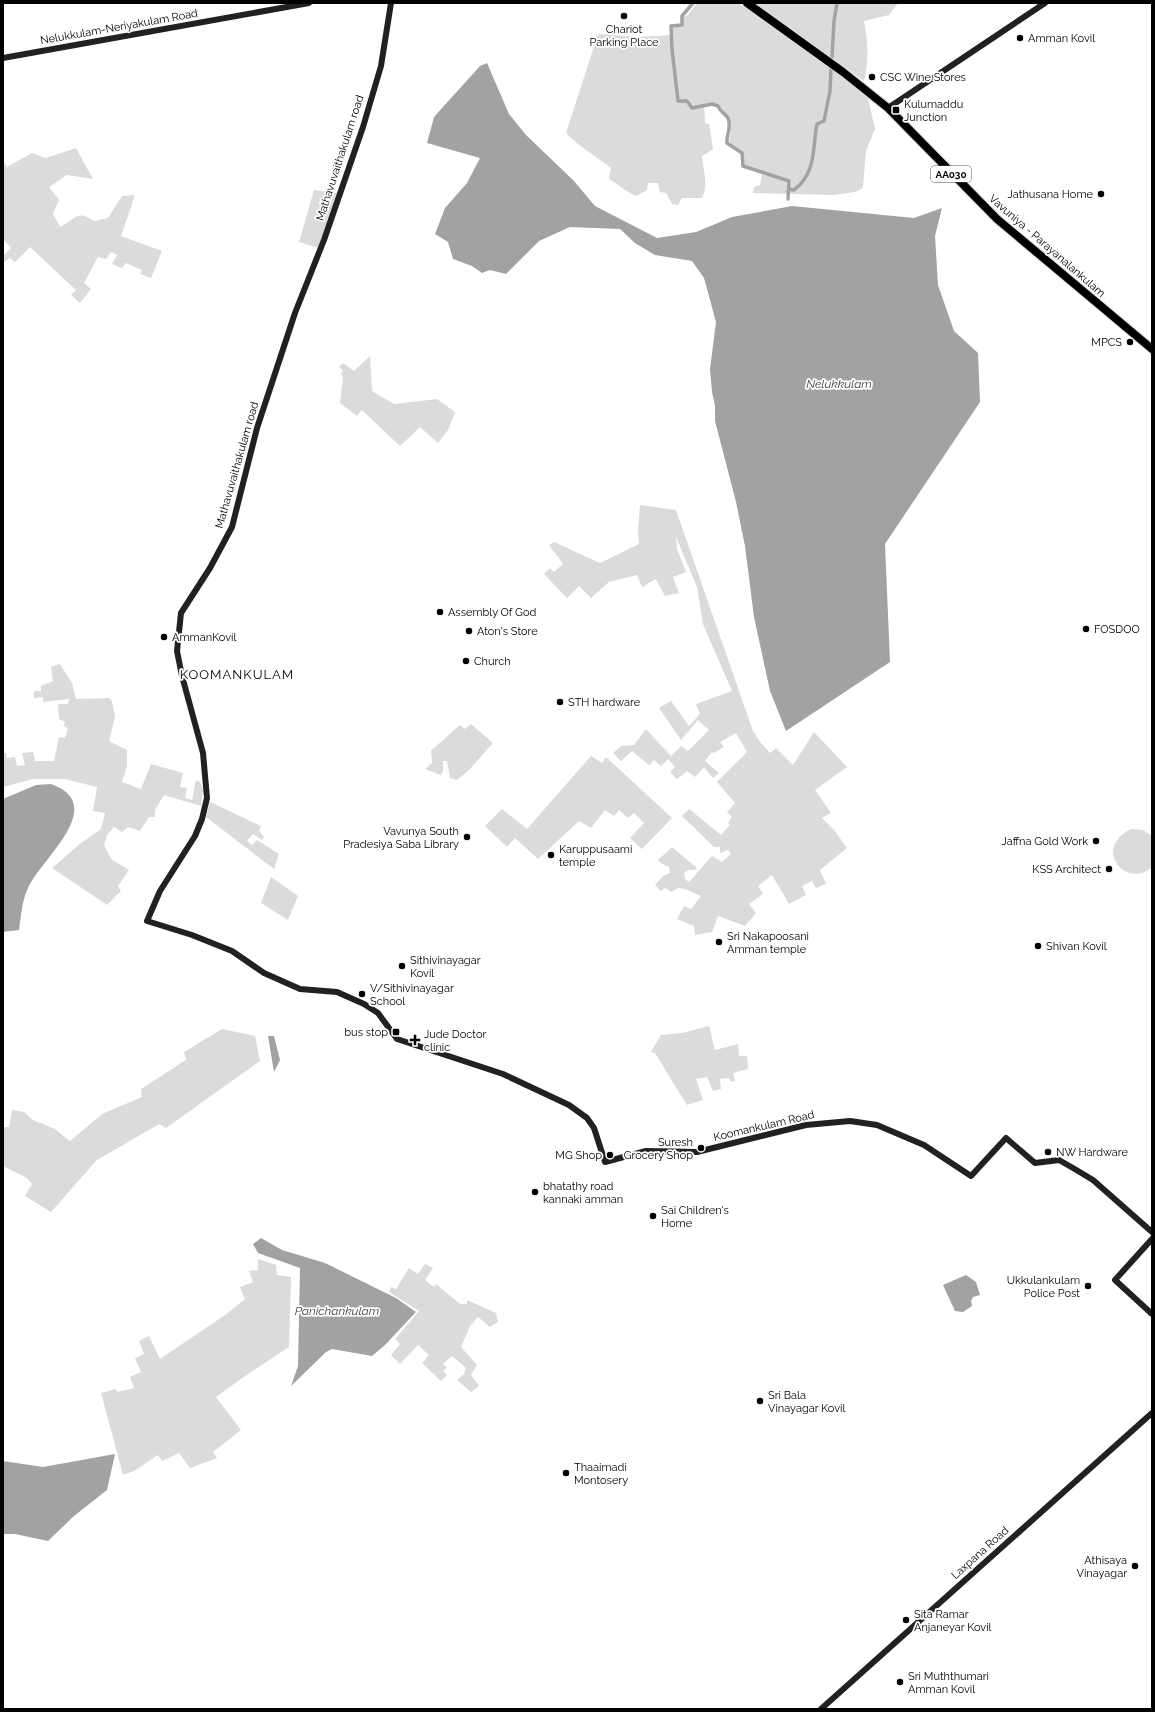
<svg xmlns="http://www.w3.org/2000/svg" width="1155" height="1712" font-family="Raleway,sans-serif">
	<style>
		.green { fill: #dbdbdb }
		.water { fill: #a2a2a2 }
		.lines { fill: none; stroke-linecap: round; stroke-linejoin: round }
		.canal { stroke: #a2a2a2; stroke-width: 3.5 }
		.highway-casing { stroke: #dbdbdb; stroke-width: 10 }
		.secondary { stroke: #212121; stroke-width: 6 }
		.highway { stroke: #000; stroke-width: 8 }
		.poi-dot { fill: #000; stroke: #fff; stroke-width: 1.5 }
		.labels { text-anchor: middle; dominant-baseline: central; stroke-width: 3.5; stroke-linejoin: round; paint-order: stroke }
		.shield { fill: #fff; stroke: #4c4c4c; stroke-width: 1 }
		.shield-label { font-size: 10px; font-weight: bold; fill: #000 }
		.street-label { font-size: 11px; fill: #000; stroke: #fff }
		.poi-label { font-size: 11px; fill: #000; stroke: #fff; text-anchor: start }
		.water-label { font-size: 12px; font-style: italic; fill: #434343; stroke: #fff }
		.quarter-label { font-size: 13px; letter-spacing: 1px; fill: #000; stroke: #fff }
	</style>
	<rect width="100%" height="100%" fill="#fff"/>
	<path class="green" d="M697,3H739L867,94L875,129L866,151L863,188L855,192L834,195L753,193L754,187L760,185L762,173L744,165L742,152L729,142C734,118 729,118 713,103L704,105L705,123L709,124L713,149L702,156C703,169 709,185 702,198H682L678,205L672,204L666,193L660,192L658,183H648L647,190L636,196C624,191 620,185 609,179L611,168L578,144L566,133L598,34L637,37L672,35L673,27L683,25V16H687Z
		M755,3H898L889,15L864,21C868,42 869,61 864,81Z
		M76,148L93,179L67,175L49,187L59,200L53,214L60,227C76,219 76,209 94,221L108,218L122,196L135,195L121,236L162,251L151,278L140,274L142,270L126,263L122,268L112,264L117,255L111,252L106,259L98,257L84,283L91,289L80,303L71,295L76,290L30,247L15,262L10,258L3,263V256L11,248L3,239V160L7,167L32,153L46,158Z
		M314,190L337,193L319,248L299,242Z
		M370,356L372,391L394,404L437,399L455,412L448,430L438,443L420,427L400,446L362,410L357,416L340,403L343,378L341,373L343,371L339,367L343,363L354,371Z
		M640,505L676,510L753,731L761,743L770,753L776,748L793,765L814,732L847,767L815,790L831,813L822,818L834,830L847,848L820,870L826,884L816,888L812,881L802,886L806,895L789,904L772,875L758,886L763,894L749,904L756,913L745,926L718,916L712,932L695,935L694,926L677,919L684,906L691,909L701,896L685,889L678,888L671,892L665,888L661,891L655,885L663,876L670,873L669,867L662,864L658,860L672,847L697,868L695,870H688L684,873L685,879L689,882L712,856L722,862L731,854L728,850L720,853V847H714L682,816L689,809L721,835L730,825L728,823L732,817L727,812L735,803L717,782L747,752L736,733L720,742L724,747L714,753L712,752L705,761L719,773L713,778L704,767L695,777L687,771L677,779L670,772L675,767L668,759L661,766L654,760L649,765L632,751L621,761L613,753L621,746L634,745L646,729L671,756L681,746L688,751L709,730L698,720L681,740L659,708L671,701L689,726L700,714L696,704L732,691L703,624L697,587L676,537L677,549L686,572L673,577L679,593L665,596L656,579L642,587L637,575L609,582L591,598L579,586L567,598L544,574L550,568L554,572L563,564L549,545L554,542L600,563L639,544L638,530Z
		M60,664L72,683L76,699L109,698L112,701L115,717L109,741L127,750V766L122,782L141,789L151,764L183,773L180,787L187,788L185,798L192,800L196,780L200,782L203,790L201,806L164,795L155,810V817H149L140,831L128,827L122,832L114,827L107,835L104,845L111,859L129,870L118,886L121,891L107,905L52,868L81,843L101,829L105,813L93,811L97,787L65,779H33L3,787V753H6L7,758L15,757L17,766L25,765L22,753L33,752L35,761H54L59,737L65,738L68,728L64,726L65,722L59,719L58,704H68L69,699L43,702V697L34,698V691H41V686L53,681L51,667Z
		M471,724L493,743L469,770L457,780L450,778L447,761H443V771L441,775L425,769L432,763L431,750L434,748L460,725L465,729Z
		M591,756L602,763L606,757L672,818L642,849L630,838L644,823L634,813L628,818L619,810L614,816L605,810L591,828L579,821L538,859L515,838L507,847L485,826L502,809L527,829Z
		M210,802L261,826L259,831L264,837L262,840L253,834L247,841L252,845L257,840L279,854L274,869L206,817Z
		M1131,829L1143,830L1152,836V867C1127,890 1091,849 1131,829Z
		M271,877L298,896L288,920L261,903Z
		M709,1026L715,1050L738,1044L739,1056H747L748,1069L733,1073L735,1081L731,1082L729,1078L720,1079L721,1089L713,1091L707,1077L696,1079L703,1100L687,1105L655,1053L651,1052L661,1035L682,1033Z
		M222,1029L255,1036L260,1061L166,1128L159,1124L97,1160L51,1212L25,1196L32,1184L27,1178L3,1166V1127H9L12,1110L24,1112L33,1120L55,1129L70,1141L102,1114L142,1097L141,1089L186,1060L184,1052Z
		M258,1259L276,1265L277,1275L291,1277L289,1347L245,1376L216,1397L241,1430L213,1452L217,1458L190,1468L179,1453L162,1461L158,1455L134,1471L123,1475L101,1393L116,1389L117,1392L134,1388L130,1377L141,1372L135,1358L144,1354L139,1341L149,1336L160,1359L225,1315L245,1299L240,1287L253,1282L249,1271L258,1270Z
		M425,1264L433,1268L425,1280L434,1287L436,1284L460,1304H467V1300L496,1313L498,1322L490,1327L478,1317L470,1326L461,1347L477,1365L471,1375L479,1386L471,1392L457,1380L464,1374L466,1368L452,1356L443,1364L447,1368L443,1370L447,1375L441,1381L422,1363L429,1355L418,1345L400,1364L391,1355L400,1344L395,1339L419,1311L389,1292L391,1287L396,1289L409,1268L418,1274Z"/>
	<path class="water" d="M487,63L509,114L526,135L574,181L595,206L657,238L696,232L732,217L792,206L914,218L942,208L935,236L938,285L954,331L978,353L980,402L885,544L890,662L786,731L770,691L754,617L745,546L736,502L715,421V406L712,392L710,369L716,322L704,278L692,261L655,255L635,243L620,229L570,227L539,241L506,274L490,270L482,273L472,266L453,259L448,242L435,234L445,208L467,183L480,158L427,143L434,117L480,66Z
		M51,784C110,805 40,860 28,888C22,900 21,917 19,930L3,932V799L36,785Z
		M268,1036H274L280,1060L274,1072Z
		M261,1238L282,1250L325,1263L396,1298L416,1312L385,1345L372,1356L332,1349L326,1352L291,1386L298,1366L300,1268L258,1253L253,1244Z
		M966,1275L976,1282L980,1295L973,1297L971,1301L972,1306L963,1312L955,1311L943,1285Z
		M115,1454L107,1490L74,1516L48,1541L15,1534H3V1461L43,1467Z"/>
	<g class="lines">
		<path class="canal" d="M693,3L682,16V25L671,26L672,49L678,101H687L692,108L712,104L718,106C720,112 725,113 728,118C732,128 726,134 727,143L742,153L743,166L789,181L788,199
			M832,57L834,21L837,3
			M789,189L794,190C817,172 812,149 817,124L824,121L830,91L831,68"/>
		<defs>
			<path id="highway" d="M747,3L843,72L888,108L997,219L1152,349"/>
		</defs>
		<use href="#highway" class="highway-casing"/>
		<path class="secondary" d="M391,3L381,66L363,127L324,240L295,313L257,428L232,527L210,568L181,613L177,651L182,676L203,753L207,798L202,819L195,836L160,891L147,921L192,935L232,951L264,973L300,989L337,992L364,1004L378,1013L397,1039L503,1074L569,1105L587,1118L594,1128L605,1162L646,1151L697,1152L806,1125L850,1121L877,1125L924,1145L971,1176L1006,1138L1035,1163L1059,1160L1073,1168L1093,1180L1152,1232
			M3,58L309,3
			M888,108L1045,3
			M1152,1239L1115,1280L1152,1314
			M821,1709L1152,1413"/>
		<use href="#highway" class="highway"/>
	</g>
	<g class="poi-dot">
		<circle cx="624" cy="16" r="4"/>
		<circle cx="1020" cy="38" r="4"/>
		<circle cx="872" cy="77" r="4"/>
		<rect x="892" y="106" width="8" height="8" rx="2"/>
		<circle cx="1101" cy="194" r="4"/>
		<circle cx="1130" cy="342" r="4"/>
		<circle cx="440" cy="612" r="4"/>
		<circle cx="1086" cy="629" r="4"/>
		<circle cx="469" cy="631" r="4"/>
		<circle cx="164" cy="637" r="4"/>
		<circle cx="466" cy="661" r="4"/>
		<circle cx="560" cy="702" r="4"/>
		<circle cx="467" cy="837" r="4"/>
		<circle cx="1096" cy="841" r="4"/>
		<circle cx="551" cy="855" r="4"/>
		<circle cx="1109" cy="869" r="4"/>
		<circle cx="719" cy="942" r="4"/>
		<circle cx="1038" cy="946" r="4"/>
		<circle cx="402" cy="966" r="4"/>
		<circle cx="362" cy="994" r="4"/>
		<rect x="392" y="1028" width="8" height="8" rx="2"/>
		<path d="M413 1034h4v4h4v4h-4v4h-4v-4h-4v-4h4z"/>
		<circle cx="701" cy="1148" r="4"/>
		<circle cx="1048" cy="1152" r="4"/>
		<circle cx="610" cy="1155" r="4"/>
		<circle cx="535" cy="1192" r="4"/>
		<circle cx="653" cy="1216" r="4"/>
		<circle cx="1088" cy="1286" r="4"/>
		<circle cx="760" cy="1401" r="4"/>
		<circle cx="566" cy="1473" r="4"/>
		<circle cx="1135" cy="1566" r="4"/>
		<circle cx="906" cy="1620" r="4"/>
		<circle cx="900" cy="1682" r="4"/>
	</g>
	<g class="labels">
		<rect class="shield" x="931" y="166" width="40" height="16" rx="3"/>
		<g class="shield-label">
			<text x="951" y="174">AA030</text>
		</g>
		<g class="street-label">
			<text transform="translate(119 27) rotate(-10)">Nelukkulam-Neriyakulam Road</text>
			<text transform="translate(340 158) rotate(-72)">Mathavuvaithakulam road</text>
			<text transform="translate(1047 246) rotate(41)">Vavuniya - Parayanalankulam</text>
			<text transform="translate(237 465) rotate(-74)">Mathavuvaithakulam road</text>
			<text transform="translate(764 1126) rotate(-13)">Koomankulam Road</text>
			<text transform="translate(980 1553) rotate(-42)">Laxpana Road</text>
		</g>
		<g class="poi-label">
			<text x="624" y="29" text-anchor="middle">Chariot<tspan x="624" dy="13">Parking Place</tspan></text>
			<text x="1028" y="38">Amman Kovil</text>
			<text x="880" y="77">CSC Wine Stores</text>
			<text x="904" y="104">Kulumaddu<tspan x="904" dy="13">Junction</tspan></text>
			<text x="1093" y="194" text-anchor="end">Jathusana Home</text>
			<text x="1122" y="342" text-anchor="end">MPCS</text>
			<text x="448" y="612">Assembly Of God</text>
			<text x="1094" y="629">FOSDOO</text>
			<text x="477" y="631">Aton's Store</text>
			<text x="172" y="637">AmmanKovil</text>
			<text x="474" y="661">Church</text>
			<text x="568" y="702">STH hardware</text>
			<text x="459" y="831" text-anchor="end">Vavunya South<tspan x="459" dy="13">Pradesiya Saba Library</tspan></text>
			<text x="1088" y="841" text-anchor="end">Jaffna Gold Work</text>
			<text x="559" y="849">Karuppusaami<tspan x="559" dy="13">temple</tspan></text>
			<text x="1101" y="869" text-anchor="end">KSS Architect</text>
			<text x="727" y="936">Sri Nakapoosani<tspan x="727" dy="13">Amman temple</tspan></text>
			<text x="1046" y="946">Shivan Kovil</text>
			<text x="410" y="960">Sithivinayagar<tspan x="410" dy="13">Kovil</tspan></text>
			<text x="370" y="988">V/Sithivinayagar<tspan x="370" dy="13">School</tspan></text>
			<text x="388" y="1032" text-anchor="end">bus stop</text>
			<text x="424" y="1034">Jude Doctor<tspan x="424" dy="13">clinic</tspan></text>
			<text x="693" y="1142" text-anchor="end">Suresh<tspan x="693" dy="13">Grocery Shop</tspan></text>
			<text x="1056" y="1152">NW Hardware</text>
			<text x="602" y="1155" text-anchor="end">MG Shop</text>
			<text x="543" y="1186">bhatathy road<tspan x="543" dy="13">kannaki amman</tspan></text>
			<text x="661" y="1210">Sai Children's<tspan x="661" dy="13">Home</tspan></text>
			<text x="1080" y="1280" text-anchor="end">Ukkulankulam<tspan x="1080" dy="13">Police Post</tspan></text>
			<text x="768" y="1395">Sri Bala<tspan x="768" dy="13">Vinayagar Kovil</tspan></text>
			<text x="574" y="1467">Thaaimadi<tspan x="574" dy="13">Montosery</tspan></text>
			<text x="1127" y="1560" text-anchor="end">Athisaya<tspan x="1127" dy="13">Vinayagar</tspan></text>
			<text x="914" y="1614">Sita Ramar<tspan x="914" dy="13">Anjaneyar Kovil</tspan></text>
			<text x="908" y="1676">Sri Muththumari<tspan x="908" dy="13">Amman Kovil</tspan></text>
		</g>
		<g class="water-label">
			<text x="839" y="384">Nelukkulam</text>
			<text x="337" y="1311">Panichankulam</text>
		</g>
		<g class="quarter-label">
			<text x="237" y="674">KOOMANKULAM</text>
		</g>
	</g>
	<rect width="1155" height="1712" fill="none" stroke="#000000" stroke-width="8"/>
</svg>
